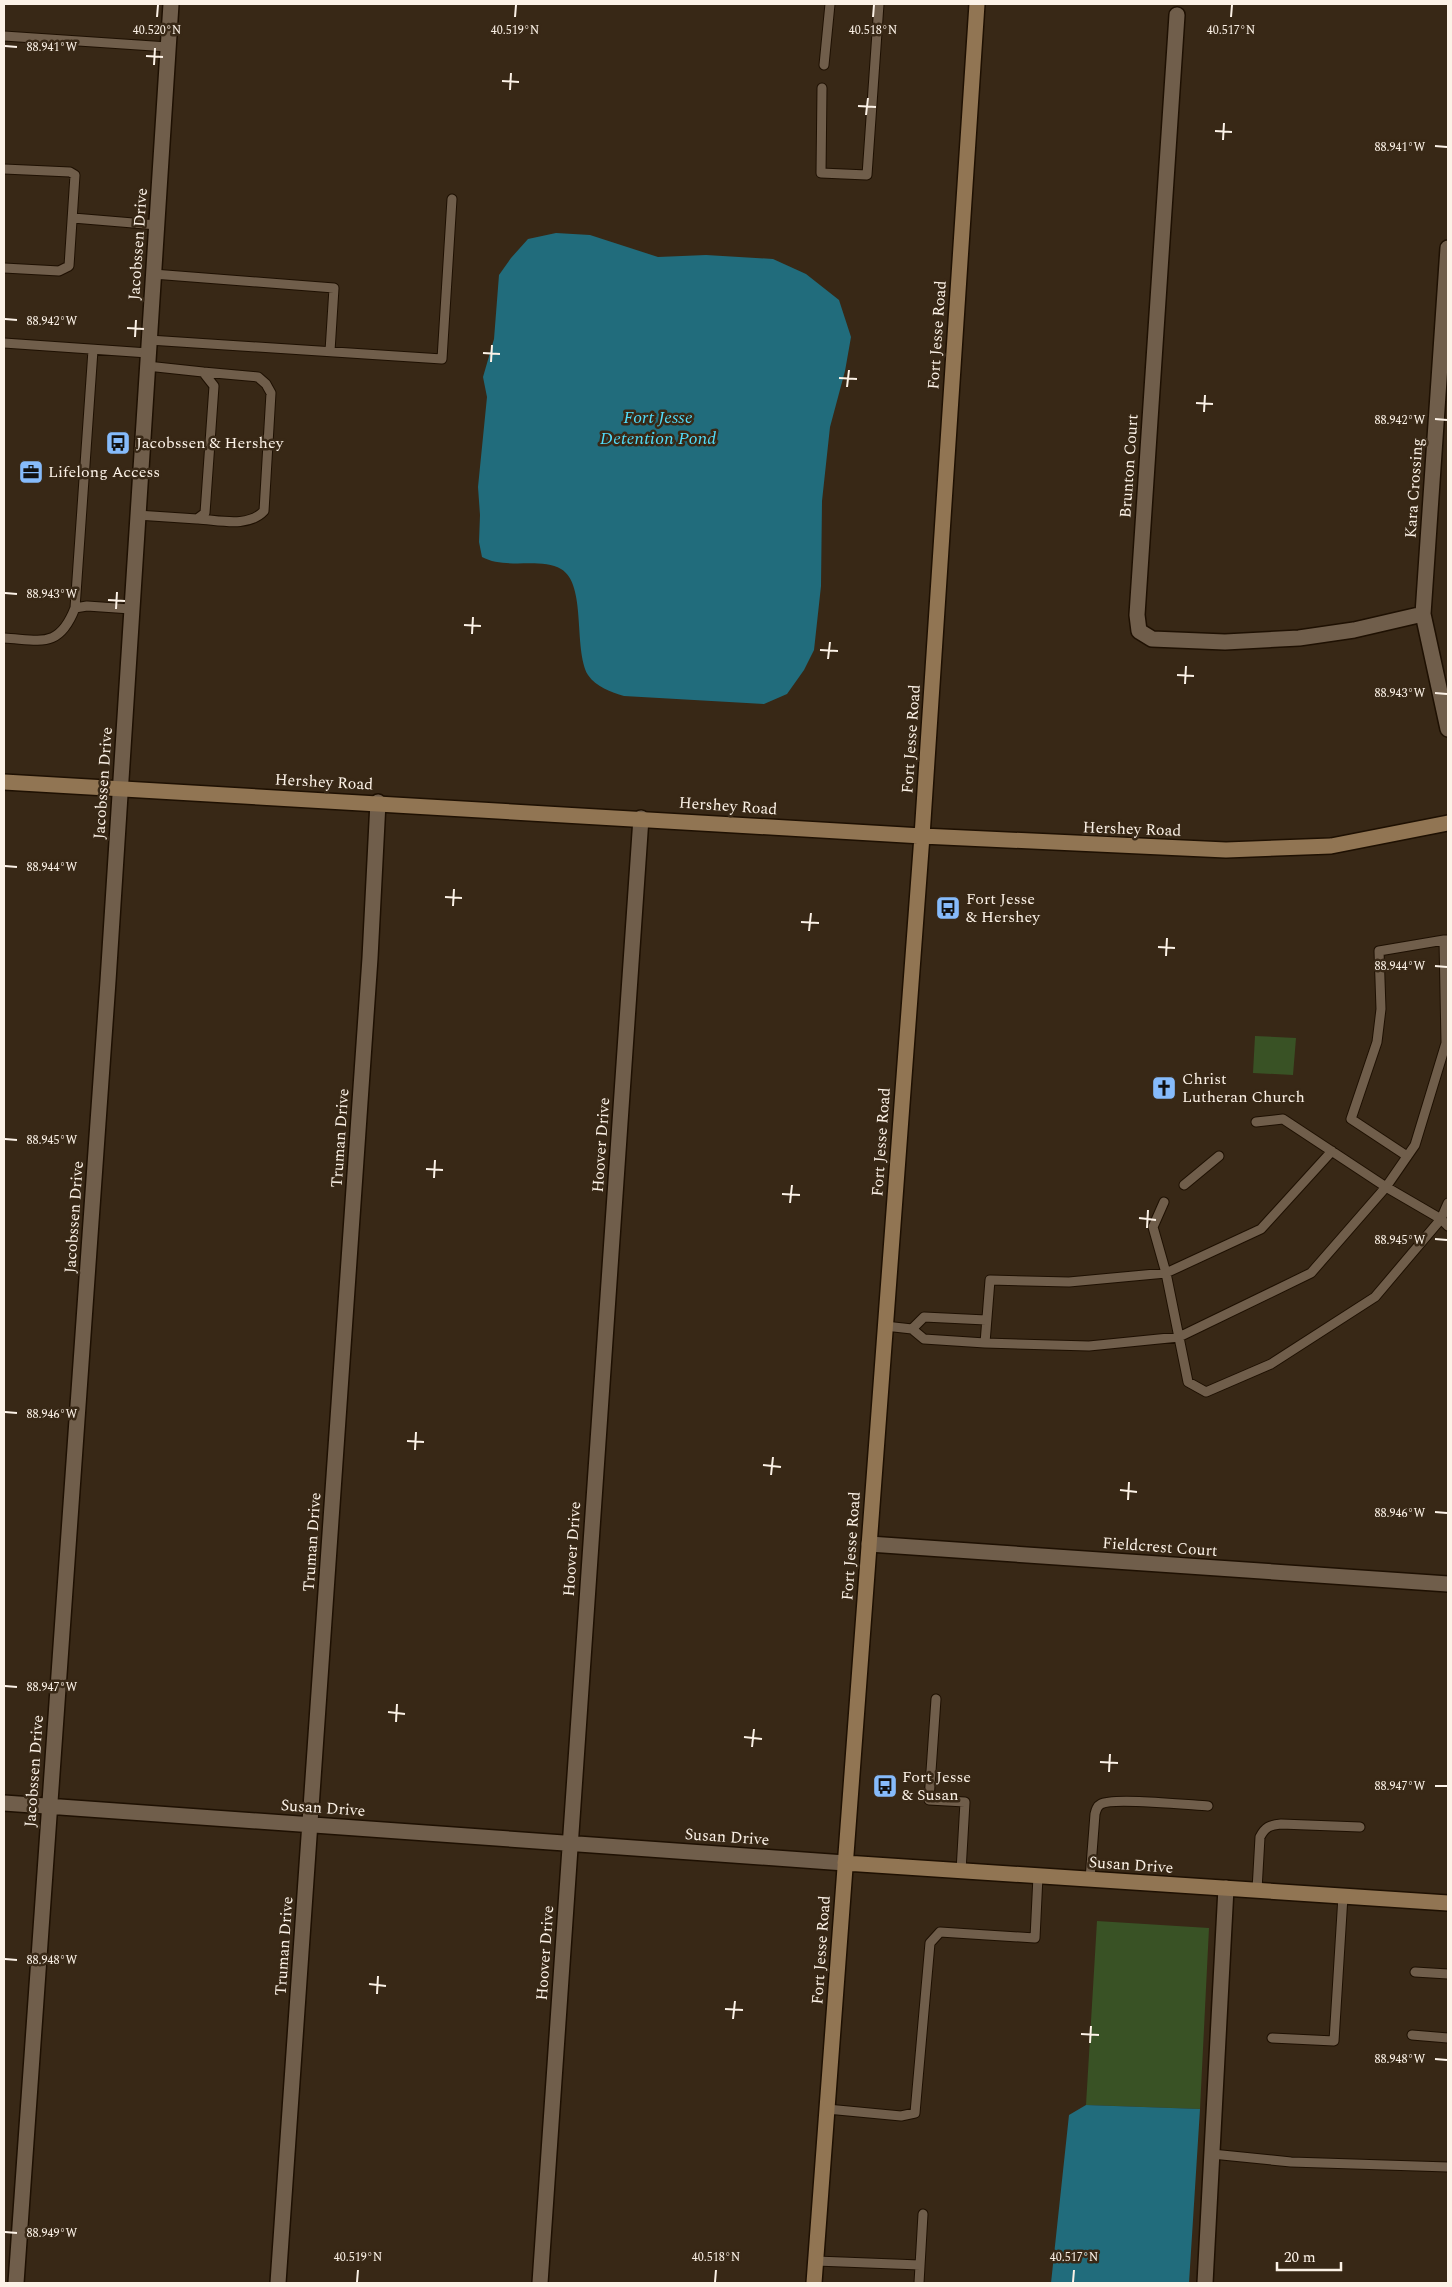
<svg xmlns="http://www.w3.org/2000/svg" width="1452" height="2287" font-family="Spectral,serif">
	<style>
		.green { fill: #395225 }
		.water { fill: #216c7c }
		.lines { fill: none; stroke-linecap: round; stroke-linejoin: round }
		.lane-casing { stroke: #1e1002; stroke-width: 11 }
		.street-casing { stroke: #1e1002; stroke-width: 18 }
		.secondary-casing { stroke: #1e1002; stroke-width: 18 }
		.lane { stroke: #705e4b; stroke-width: 9 }
		.street { stroke: #705e4b; stroke-width: 15 }
		.secondary { stroke: #917553; stroke-width: 15 }
		.ticks { fill: none; stroke: #fcf2e7; stroke-width: 2 }
		.labels { text-anchor: middle; dominant-baseline: central; stroke-width: 5; stroke-linejoin: round; paint-order: stroke }
		.street-label { font-size: 16px; fill: #fcf2e7; stroke: #382816 }
		.poi-label { font-size: 16px; fill: #fcf2e7; stroke: #382816; text-anchor: start }
		.water-label { font-size: 18px; font-style: italic; fill: #51dcfa; stroke: #382816 }
		.ticks-label { font-size: 12px; text-anchor: middle; fill: #fcf2e7; stroke: #382816; stroke-width: 5; stroke-linejoin: round; paint-order: stroke }
	</style>
	<rect width="100%" height="100%" fill="#382816"/>
	<path class="green" d="M1255,1036L1296,1038L1293,1075L1253,1073Z
		M1097,1921L1209,1928L1200,2109L1086,2105Z"/>
	<path class="water" d="M556,233L590,235L658,257L706,255L773,259L806,274L839,300L851,337L845,371L830,427L822,501L821,586L814,650L804,670L787,694L764,704L624,696C611,692 596,687 588,675C573,649 587,584 561,569C541,557 506,570 482,557L479,542L480,515L478,487L487,397L483,377L494,339L499,275L511,258L528,239Z
		M1086,2105L1200,2109L1189,2283H1051L1069,2115Z"/>
	<g class="lines">
		<defs>
			<path id="lane" d="M4,36L168,47
				M824,65L830,4
				M822,88L821,173L867,175L879,4
				M4,169L70,172L75,175L69,266L59,271L4,268
				M73,218L157,225
				M153,274L334,288L330,351
				M149,340L442,359L452,199
				M4,343L148,353
				M137,515L197,519L205,513L214,386L203,372L147,366
				M198,519C219,520 248,528 264,511L271,393L266,384L258,377L203,372
				M75,608L93,350
				M4,638C41,640 59,649 75,608L87,606L131,609
				M1256,1122L1283,1119L1386,1187L1441,1219L1448,1226
				M1407,1156L1351,1119L1377,1042L1381,1009L1379,951L1444,940
				M1184,1185L1219,1156
				M1164,1202L1153,1227L1166,1273L1188,1382L1206,1392L1271,1364L1375,1297L1441,1219L1448,1203
				M885,1326L912,1329L924,1339L985,1343L1089,1346L1179,1337L1311,1273L1386,1187L1415,1145L1446,1043L1444,940H1448
				M912,1329L924,1317L986,1320
				M985,1343L990,1280L1069,1282L1166,1273L1261,1229L1332,1151
				M936,1699L929,1800L965,1802L961,1871
				M1090,1879L1095,1814C1096,1810 1097,1806 1101,1804C1112,1797 1190,1805 1208,1806
				M1257,1890L1260,1837C1265,1827 1270,1825 1281,1824L1360,1827
				M1415,1972L1448,1974
				M1412,2035L1448,2038
				M1272,2038L1334,2041L1343,1896
				M827,2109L901,2116L915,2113L930,1943L940,1932L1035,1938L1038,1876
				M1212,2154L1291,2162L1448,2167
				M816,2261L920,2265
				M919,2283L923,2214"/>
			<path id="street" d="M1177,15L1137,615L1139,631L1152,639L1225,642L1299,638L1354,630L1423,614
				M1448,248L1423,614L1448,729
				M869,1544L1448,1584
				M4,1803L845,1863
				M16,2283L108,981L171,4
				M278,2283L370,958L378,802
				M540,2283L641,818
				M1205,2283L1226,1888"/>
			<path id="secondary" d="M4,782L922,836L1226,850L1331,846L1448,823
				M845,1863L1448,1903
				M814,2283L922,836L977,4"/>
		</defs>
		<use href="#lane" class="lane-casing"/>
		<use href="#street" class="street-casing"/>
		<use href="#secondary" class="secondary-casing"/>
		<use href="#lane" class="lane"/>
		<use href="#street" class="street"/>
		<use href="#secondary" class="secondary"/>
	</g>
	<path class="ticks" d="M157,17L158,5M515,17L516,5M873,17L874,5M1231,17L1232,5M5,46L17,47M146,56L163,57M154,65L155,48M502,81L519,82M510,90L511,73M858,106L876,107M866,115L868,98M1215,131L1232,132M1223,140L1224,123M1435,146L1447,147M5,319L17,320M127,328L144,329M135,337L136,320M483,353L500,354M491,362L492,345M839,378L857,379M847,387L849,370M1196,403L1213,404M1204,412L1205,395M1435,419L1447,420M5,593L17,594M108,600L125,601M116,609L117,592M464,625L481,626M472,634L473,617M820,650L838,651M828,659L830,642M1177,675L1194,676M1185,684L1186,666M1435,693L1447,694M5,866L17,867M445,897L462,898M453,906L454,889M801,922L819,923M809,931L811,913M1158,947L1175,948M1166,956L1167,938M1435,966L1447,967M5,1139L17,1140M426,1169L443,1170M434,1178L435,1160M782,1194L800,1195M790,1203L792,1185M1139,1218L1156,1220M1147,1228L1148,1210M1435,1239L1447,1240M5,1412L17,1413M407,1441L424,1442M415,1450L416,1432M763,1465L781,1467M771,1475L773,1457M1120,1490L1137,1492M1128,1500L1129,1482M1435,1512L1447,1513M5,1686L17,1687M388,1712L405,1714M396,1722L397,1704M744,1737L762,1739M752,1747L754,1729M1100,1762L1118,1763M1109,1772L1110,1754M1435,1786H1447M5,1959L17,1960M369,1984L386,1986M377,1994L378,1976M725,2009L743,2010M733,2019L735,2001M1081,2034L1099,2035M1090,2043L1091,2026M1435,2059L1447,2060M5,2232L17,2233M357,2282L358,2270M715,2282L716,2270M1073,2282L1074,2270"/>
	<defs>
		<symbol id="bus-square" viewBox="-11 -11 22 22"><rect x="-9" y="-9" width="18" height="18" rx="4" fill="#86bbfb" stroke="#382816"/><path d="M-5-6H5V4H4V6H2V4H-2V6H-4V4H-5ZM-3.5-4V0h7V-4ZM-3.5 1.2v1.5H-2V1.2ZM2 1.2v1.5H3.5V1.2Z" fill="#111"/></symbol>
		<symbol id="office-square" viewBox="-11 -11 22 22"><rect x="-9" y="-9" width="18" height="18" rx="4" fill="#86bbfb" stroke="#382816"/><path d="M-6-3h4V-5.5h4V-3h4V5H-6ZM-1-4.5V-3h2v-1.5ZM-6 0V1H6V0Z" fill="#111"/></symbol>
		<symbol id="church-square" viewBox="-11 -11 22 22"><rect x="-9" y="-9" width="18" height="18" rx="4" fill="#86bbfb" stroke="#382816"/><path d="M-1.2-6h2.4v3.5h3.3v2.4h-3.3V6h-2.4V-.1h-3.3v-2.4h3.3Z" fill="#111"/></symbol>
	</defs>
	<g fill-rule="evenodd">
		<use href="#bus-square" x="104" y="429" width="28" height="28"/>
		<use href="#office-square" x="17" y="458" width="28" height="28"/>
		<use href="#bus-square" x="934" y="894" width="28" height="28"/>
		<use href="#church-square" x="1150" y="1074" width="28" height="28"/>
		<use href="#bus-square" x="871" y="1772" width="28" height="28"/>
	</g>
	<g class="labels">
		<g class="street-label">
			<text transform="translate(138 244) rotate(-86)">Jacobssen Drive</text>
			<text transform="translate(937 335) rotate(-86)">Fort Jesse Road</text>
			<text transform="translate(1129 466) rotate(-86)">Brunton Court</text>
			<text transform="translate(1414 488) rotate(-86)">Kara Crossing</text>
			<text transform="translate(911 739) rotate(-86)">Fort Jesse Road</text>
			<text transform="translate(324 782) rotate(3)">Hershey Road</text>
			<text transform="translate(103 783) rotate(-86)">Jacobssen Drive</text>
			<text transform="translate(728 806) rotate(4)">Hershey Road</text>
			<text transform="translate(1132 829) rotate(2)">Hershey Road</text>
			<text transform="translate(340 1138) rotate(-86)">Truman Drive</text>
			<text transform="translate(881 1142) rotate(-86)">Fort Jesse Road</text>
			<text transform="translate(601 1145) rotate(-86)">Hoover Drive</text>
			<text transform="translate(74 1217) rotate(-86)">Jacobssen Drive</text>
			<text transform="translate(312 1542) rotate(-86)">Truman Drive</text>
			<text transform="translate(851 1546) rotate(-86)">Fort Jesse Road</text>
			<text transform="translate(1160 1547) rotate(4)">Fieldcrest Court</text>
			<text transform="translate(572 1549) rotate(-86)">Hoover Drive</text>
			<text transform="translate(34 1771) rotate(-86)">Jacobssen Drive</text>
			<text transform="translate(323 1808) rotate(4)">Susan Drive</text>
			<text transform="translate(727 1837) rotate(4)">Susan Drive</text>
			<text transform="translate(1131 1865) rotate(4)">Susan Drive</text>
			<text transform="translate(284 1946) rotate(-86)">Truman Drive</text>
			<text transform="translate(821 1950) rotate(-86)">Fort Jesse Road</text>
			<text transform="translate(545 1953) rotate(-86)">Hoover Drive</text>
		</g>
		<g class="poi-label">
			<text x="136" y="443">Jacobssen &amp; Hershey</text>
			<text x="48" y="472">Lifelong Access</text>
			<text x="966" y="899">Fort Jesse<tspan x="966" dy="18">&amp; Hershey</tspan></text>
			<text x="1182" y="1079">Christ<tspan x="1182" dy="18">Lutheran Church</tspan></text>
			<text x="902" y="1777">Fort Jesse<tspan x="902" dy="18">&amp; Susan</tspan></text>
		</g>
		<g class="water-label">
			<text x="658" y="417">Fort Jesse<tspan x="658" dy="21">Detention Pond</tspan></text>
		</g>
	</g>
	<g class="ticks-label">
		<text x="157" y="34">40.520°N</text>
		<text x="515" y="34">40.519°N</text>
		<text x="873" y="34">40.518°N</text>
		<text x="1231" y="34">40.517°N</text>
		<text x="52" y="51">88.941°W</text>
		<text x="1400" y="151">88.941°W</text>
		<text x="52" y="325">88.942°W</text>
		<text x="1400" y="424">88.942°W</text>
		<text x="52" y="598">88.943°W</text>
		<text x="1400" y="697">88.943°W</text>
		<text x="52" y="871">88.944°W</text>
		<text x="1400" y="970">88.944°W</text>
		<text x="52" y="1144">88.945°W</text>
		<text x="1400" y="1244">88.945°W</text>
		<text x="52" y="1418">88.946°W</text>
		<text x="1400" y="1517">88.946°W</text>
		<text x="52" y="1691">88.947°W</text>
		<text x="1400" y="1790">88.947°W</text>
		<text x="52" y="1964">88.948°W</text>
		<text x="1400" y="2063">88.948°W</text>
		<text x="52" y="2237">88.949°W</text>
		<text x="358" y="2261">40.519°N</text>
		<text x="716" y="2261">40.518°N</text>
		<text x="1074" y="2261">40.517°N</text>
	</g>
	<rect width="1452" height="2287" fill="none" stroke="#fcf2e7" stroke-width="10"/>
	<path d="M1277 2262v8h64v-8" fill="none" stroke="#fcf2e7" stroke-width="2.5"/>
	<text x="1284" y="2262" font-size="15" fill="#fcf2e7" stroke="#382816" stroke-width="4" paint-order="stroke">20 m</text>
</svg>
